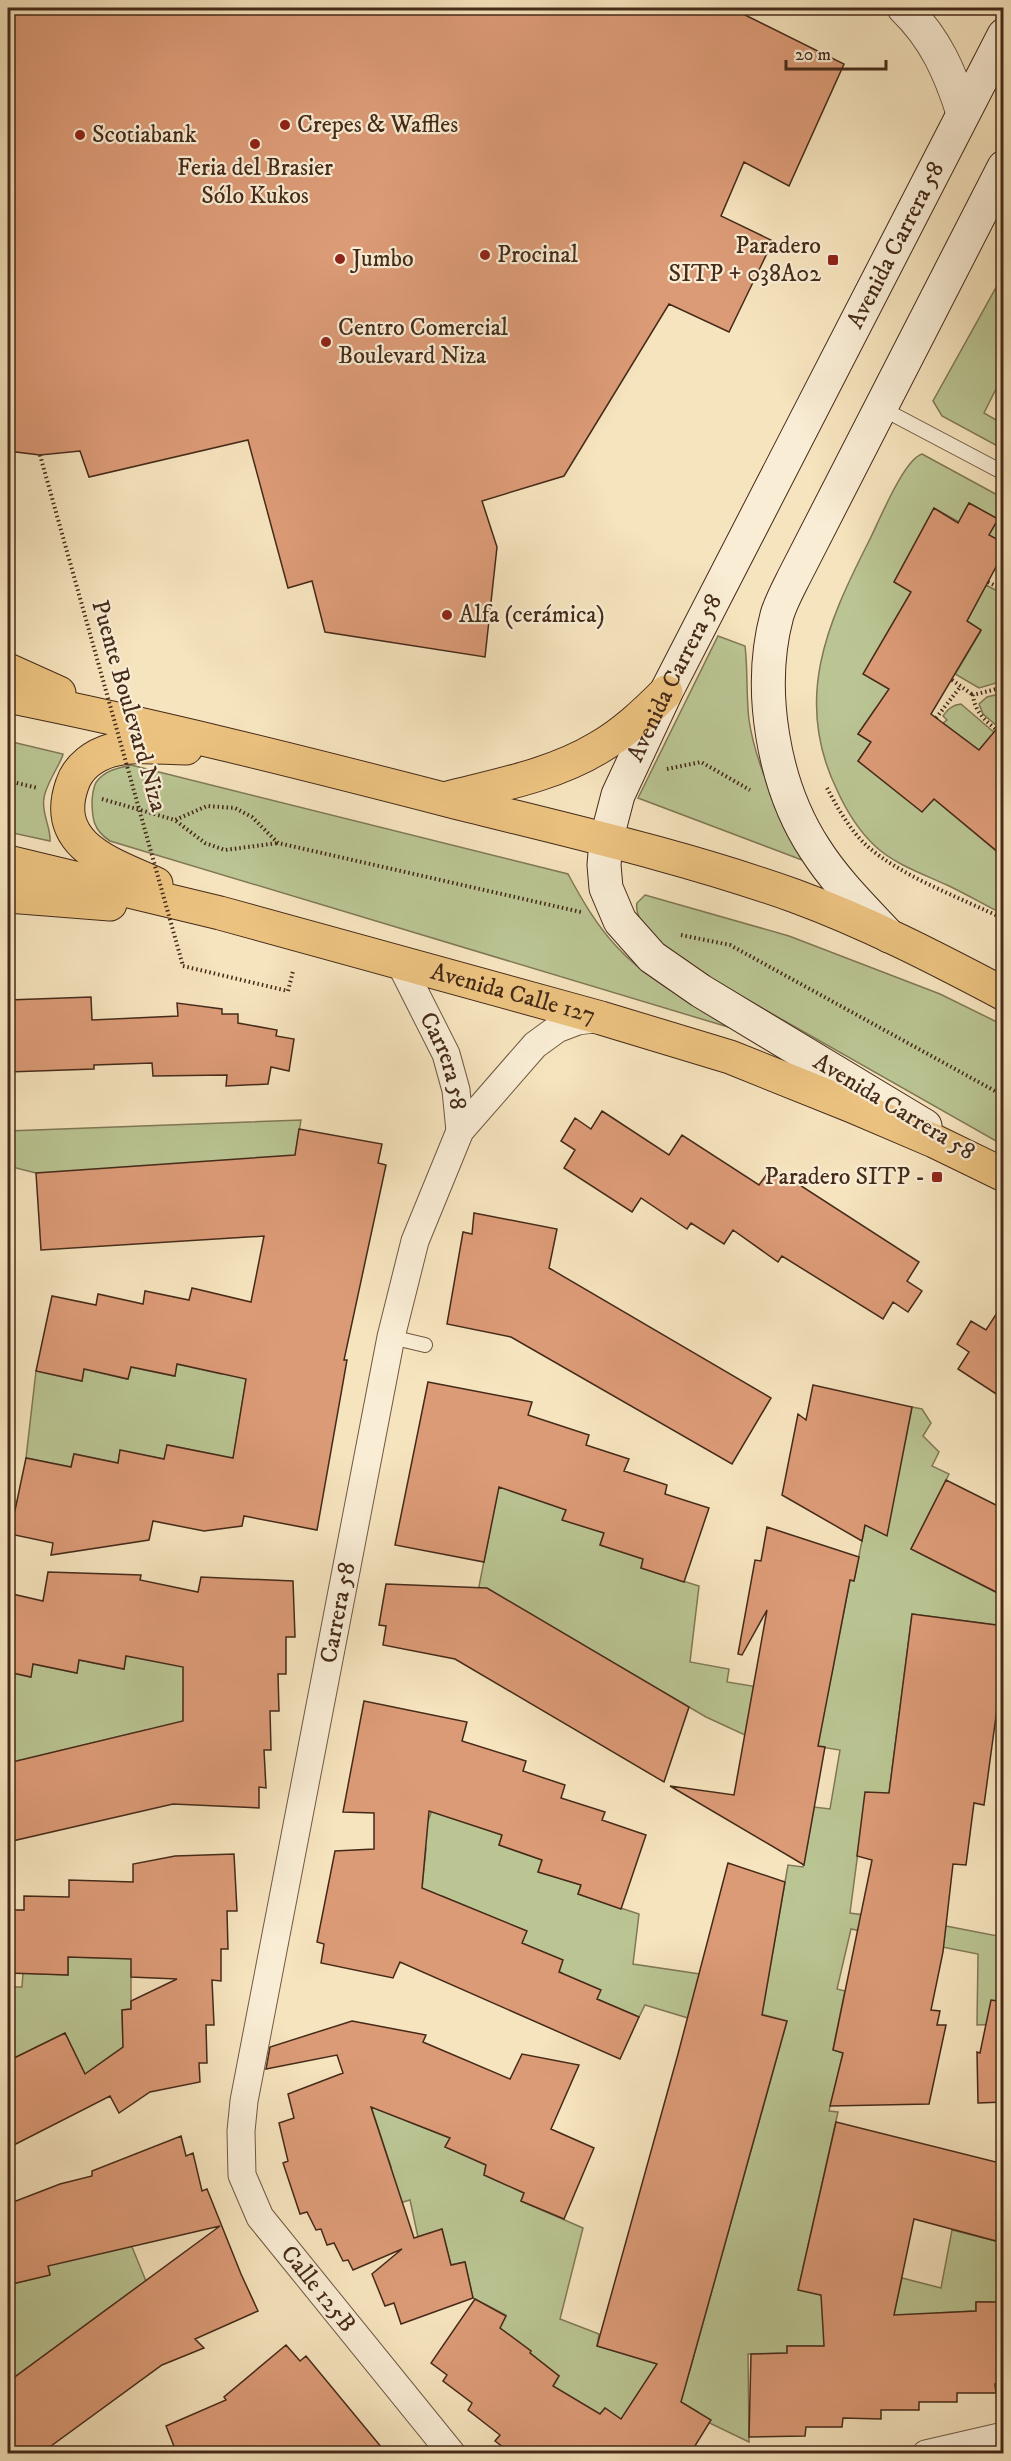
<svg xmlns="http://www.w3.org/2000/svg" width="1011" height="2461" font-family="'IM FELL DW Pica',serif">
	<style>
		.green { fill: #bac593; stroke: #807856; stroke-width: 1.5 }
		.building { fill: #dc9b77; stroke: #452a19; stroke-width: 1.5 }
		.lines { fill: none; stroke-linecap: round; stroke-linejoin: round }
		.service-casing { stroke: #715842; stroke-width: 16 }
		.minor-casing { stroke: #715842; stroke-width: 29 }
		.tertiary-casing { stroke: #715842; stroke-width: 35 }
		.secondary-casing { stroke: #452a19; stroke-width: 35 }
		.primary-casing { stroke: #452a19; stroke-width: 35 }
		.path { stroke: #452a19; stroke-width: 4; stroke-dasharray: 1.5 3; stroke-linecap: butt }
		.service { stroke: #f9edd5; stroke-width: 14 }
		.minor { stroke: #f9edd5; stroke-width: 27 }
		.tertiary { stroke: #f9edd5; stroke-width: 33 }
		.secondary { stroke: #f9edd5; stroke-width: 33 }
		.primary { stroke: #ebc27f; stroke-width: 33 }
		.path-bridge { stroke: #452a19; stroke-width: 4; stroke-dasharray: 1.5 3; stroke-linecap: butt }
		.poi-dot { fill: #8f2418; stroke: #f9edd5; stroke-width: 2 }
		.labels { text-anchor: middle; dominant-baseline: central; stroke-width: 4.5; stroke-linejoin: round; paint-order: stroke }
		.poi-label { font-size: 24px; fill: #452a19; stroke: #f9edd5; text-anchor: start }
		.street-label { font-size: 24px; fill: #452a19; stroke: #f9edd5 }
	</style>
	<rect width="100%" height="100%" fill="#f6e4be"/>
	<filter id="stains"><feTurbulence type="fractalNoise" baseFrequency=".00333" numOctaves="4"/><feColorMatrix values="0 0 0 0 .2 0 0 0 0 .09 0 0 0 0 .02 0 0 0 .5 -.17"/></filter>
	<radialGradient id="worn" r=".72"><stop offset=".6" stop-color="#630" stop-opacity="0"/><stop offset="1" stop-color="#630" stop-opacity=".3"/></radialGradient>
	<path class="green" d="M1003,275V375L984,413L1003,424V449L942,416L933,401Z
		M922,454L1003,498V543L989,535L998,519L969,503L959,522L934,508L894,582L912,591L864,674L899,695L875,709L858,734L871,742L858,761L922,811L934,799L1003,857V914C985,905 966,894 947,885C923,874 894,864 875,846C858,830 846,810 837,790C793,700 827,624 868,543C878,524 903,460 922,454Z
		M986,585L1003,594V681L979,688L955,674L981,631L967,621Z
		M718,636L745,646C748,670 746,696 749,720C757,773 783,818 810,863L638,798Z
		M1003,693V731L983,714L979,704L987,697Z
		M961,704L1003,740V748L990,737L979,750L943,723L947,720L943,716C948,709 952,705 961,704Z
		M8,741L63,754C63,760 46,783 44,798C41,813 51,827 50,841L8,832Z
		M131,765L568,874C582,900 597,926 617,947C650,983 697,1005 738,1030L110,841C93,830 92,818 92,800C93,793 93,786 97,781C106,770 118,768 131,765Z
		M645,895L789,936L940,994L1003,1025V1145L695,970C678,958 632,926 637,903Z
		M301,1120L287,1204L36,1173L8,1166V1131Z
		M249,1361L231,1472L211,1454L168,1445L164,1459L120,1451L118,1463L74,1454L71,1467L26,1458L36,1371L82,1381L84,1369L127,1379L131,1367L174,1376L177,1364L221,1374Z
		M912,1407L922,1409L931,1423L923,1436L939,1452L932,1466L949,1474L911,1549L1003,1596V1626L912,1614L889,1793L858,1852L850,1913L946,1926L1003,1937V2024L977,2025L978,1954L851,1929L837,1989L845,1991L833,2049L843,2053L829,2111L838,2112L798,2290L894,2312L902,2278L941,2288L952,2230L996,2241L999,2229L1003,2231V2302H976V2311L938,2313L824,2346H787V2353L748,2354L749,2442L695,2416L698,2412L680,2401L621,2419L605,2408L600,2414L583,2410L553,2386L559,2376L530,2353L531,2351L500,2328L506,2315L473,2298L465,2262L451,2265L442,2229L418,2237L410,2200L396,2204L391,2167L367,2094L426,2075L407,2121L450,2138L445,2147L486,2165L484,2175L524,2193L521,2201L583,2228L560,2319L599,2334L597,2346L689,2373L787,2021L694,1996L688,2018L645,2005L639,2017L597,1999L522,1943L526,1931L442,1896L428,1929L422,1888L426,1848L419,1846L432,1810L502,1835L499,1845L542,1860L538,1872L581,1885L578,1894L639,1914L633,1964L767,1984L788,1865L803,1867L814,1807L830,1809L840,1750L745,1735L706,1717L510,1602L472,1622L501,1474L566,1510L563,1520L604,1533L600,1545L643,1559L641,1568L699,1586L690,1662L729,1669L727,1682L827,1698L850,1580H854L866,1521L900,1466Z
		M185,1653L183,1730H146L8,1763V1672L30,1677L33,1664L77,1673L79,1660L124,1669L126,1656Z
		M115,1932L137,1933L131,1972V2009L122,2010L123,2047L85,2074L65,2033L8,2061V1987H22L23,1973L68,1975V1957L113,1958Z
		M114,2203L157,2308L117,2302L8,2382V2285L50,2275L48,2266Z"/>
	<path class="building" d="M8,8H731L844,64L789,186L744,162L721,216L773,241L729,332L669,304L564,476L482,501L497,547L485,657L325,632L312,581L288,588L248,440L89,477L80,451L40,455L8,451Z
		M969,503L998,519L989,535L1004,543V552L967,621L981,630L931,714L979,750L1004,720V857L934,799L922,812L858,761L871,742L858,734L889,689L863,674L911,592L894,582L934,508L958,523Z
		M91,997L92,1020L178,1016L177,1003L222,1009V1014H238V1023L277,1030L276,1036L294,1039L289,1071L271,1067L268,1084L226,1086L227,1075L153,1076L152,1063L94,1065V1069L8,1072V1000Z
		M602,1111L669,1155L682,1135L759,1185L772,1167L919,1262L907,1281L922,1291L908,1312L893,1302L883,1319L782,1256L778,1262L733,1230L724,1244L691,1223L687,1229L641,1198L632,1212L564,1168L575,1150L561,1141L575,1118L591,1129Z
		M299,1129L382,1144L378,1163L386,1165L344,1360H347L317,1530L244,1516L242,1526L204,1531L153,1521L149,1540L51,1555L53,1543L10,1534L26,1458L71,1467L74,1454L118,1463L120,1450L164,1459L167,1445L233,1458L246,1379L177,1364L175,1376L131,1367L128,1379L84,1369L82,1381L36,1371L52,1296L96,1305L98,1294L143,1304L145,1291L189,1300L192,1288L251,1302L264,1236L41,1250L36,1173L295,1155Z
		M474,1213L557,1229L549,1268L771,1398L732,1464L511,1337L447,1324L463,1232L472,1234Z
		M1004,1302V1399L958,1369L969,1352L957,1344L971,1321L986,1330Z
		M428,1382L532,1402L528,1415L589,1435L586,1445L629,1459L624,1471L667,1485L665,1494L709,1508L684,1582L641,1568L643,1559L600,1545L604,1533L562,1520L566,1510L499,1487L484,1562L395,1545Z
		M813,1385L912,1407L887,1536L865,1525L862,1541L782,1495L798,1414L806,1420Z
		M946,1480L1004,1509V1596L911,1549Z
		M767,1527L859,1557L854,1581L850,1580L818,1746L825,1747L804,1865L670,1786L734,1795L767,1610L742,1655L738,1654L755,1560L761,1561Z
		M48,1572L141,1575L140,1580L198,1592L201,1577L293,1581L295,1637H286V1674H278L279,1711H270L271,1750H264L266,1788L259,1787V1808L173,1804L8,1842V1763L183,1721V1667L126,1656L124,1669L79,1660L77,1673L33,1664L31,1677L8,1672V1593L43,1601Z
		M386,1584L487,1588L689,1707L664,1782L455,1659L383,1645L386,1626L379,1625Z
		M912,1614L1004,1626V1657L984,1805L974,1803L966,1865L953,1864L943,1952L931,2010L940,2011L937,2025H946L929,2104L830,2106L843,2053L833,2050L872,1860L857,1856L865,1792L889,1793Z
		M364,1701L467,1722L462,1741L526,1761L523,1771L565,1785L561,1798L605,1812L602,1820L646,1835L621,1909L578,1894L581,1885L538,1872L542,1860L499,1845L502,1835L429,1811L422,1888L527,1931L522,1943L563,1960L559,1972L601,1990L597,1999L639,2017L620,2059L400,1962L393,1978L321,1963L324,1944L317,1942L335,1851L374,1849V1813L343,1812Z
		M234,1854L237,1911H227L228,1949H221V1981L212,1980L214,2025H206L207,2063H199L200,2082L150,2092L119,2113L110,2096L8,2148V2061L65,2033L85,2074L123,2047L122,2010L131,2009V2001L177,1979L131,1977V1959L68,1957V1975L8,1973V1910H24V1896L69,1897V1880L133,1882V1864L175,1856Z
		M728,1863L785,1882L762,2015L787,2021L681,2402L711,2420L690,2454H512L495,2441L500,2435L468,2410L472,2403L443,2381L447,2375L431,2363L475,2299L506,2316L500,2328L531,2351L530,2353L559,2376L553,2386L600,2414L605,2408L621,2419L657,2364L597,2346L678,2054Z
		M991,2000L1004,2002V2102L978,2103L977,2052L980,2053Z
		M352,2021L426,2035L423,2042L510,2079L522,2054L579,2065L551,2129L594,2148L564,2219L521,2201L524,2193L484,2175L486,2165L445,2147L450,2138L371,2107L414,2238L442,2229L451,2265L465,2262L473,2298L401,2324L394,2303L385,2306L372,2274L402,2249L353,2270L348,2260L343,2261L334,2243L327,2245L321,2229L316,2230L307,2212L300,2214L283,2163L288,2161L279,2123L294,2118L288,2094L343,2073L337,2055L266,2069L270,2047Z
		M836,2122L1004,2164V2231L999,2229L996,2241L914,2219L894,2315L976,2311V2302H1004V2384H995L996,2393H957V2402H919V2410H881V2419L843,2418L842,2427H806L805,2436L749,2437L751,2354L787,2353V2346H824L821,2295L798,2290Z
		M181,2136L186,2156L193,2153L202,2191L207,2189L241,2274L258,2311L195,2339L204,2348L162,2365L40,2454H8V2382L220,2226L48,2266L50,2275L8,2285V2204L60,2184L92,2176V2171Z
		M286,2345L300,2361L306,2356L387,2454H177L166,2426L226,2400L224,2397Z"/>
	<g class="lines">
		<defs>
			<path id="service" d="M881,408L1004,473
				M391,1337L425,1345"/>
			<g id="minor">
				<path id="s1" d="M400,963L446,1054L456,1090L460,1131"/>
				<path id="s2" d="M452,2454L260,2217L242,2175L241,2131L244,2101L391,1337L415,1241L460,1131L535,1045L557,1029L578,1021L600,1018"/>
				<path d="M926,2454L1004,2436"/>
			</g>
			<path id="tertiary" d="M904,8C935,38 950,72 963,113"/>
			<g id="secondary">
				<path d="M889,936C863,908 836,882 815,849C773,785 757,689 777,615C781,602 788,589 794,577L1004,167"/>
				<path id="s3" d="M925,1126L701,991L652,957L620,921L606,888L604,865L606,841L618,795L666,692L1004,35"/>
			</g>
			<g id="primary">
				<path d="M8,670L59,693"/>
				<path d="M8,696C157,726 304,763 451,801C566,830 683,856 795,896C866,922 936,958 1004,994"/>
				<path d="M448,798C499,785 553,775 598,748C624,733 645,713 666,692"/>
				<path id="s4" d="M8,862L220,913L601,1018L730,1057L852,1106L934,1141L1004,1175"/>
				<path d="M156,884C112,864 51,846 72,785C78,766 95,755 112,750C135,744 163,748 186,748"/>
				<path d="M8,896L110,904"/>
			</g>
		</defs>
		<use href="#service" class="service-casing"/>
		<use href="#minor" class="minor-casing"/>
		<use href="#tertiary" class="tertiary-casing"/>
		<use href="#secondary" class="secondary-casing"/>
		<use href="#primary" class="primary-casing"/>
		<path class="path" d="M988,582L1004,590
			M952,680L973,695
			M1004,687L973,695C975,715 990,724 1004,736
			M936,718L961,686
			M667,769L701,762L750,790
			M8,781L38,788
			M827,788C837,807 850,830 866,845C900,876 961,898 1004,919
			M102,799L175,820L207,806L235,808L252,817L278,843L581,912
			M176,821L205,843L225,850L278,843
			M681,935L730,945L1004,1096
			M183,966L288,991L293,971"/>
		<use href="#service" class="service"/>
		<use href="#minor" class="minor"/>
		<use href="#tertiary" class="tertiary"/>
		<use href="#secondary" class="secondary"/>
		<use href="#primary" class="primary"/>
		<path class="path-bridge" d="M40,455L183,966"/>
	</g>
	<g class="poi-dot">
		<circle cx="285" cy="125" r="6"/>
		<circle cx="80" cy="135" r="6"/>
		<circle cx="255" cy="144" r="6"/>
		<circle cx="485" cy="255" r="6"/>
		<circle cx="340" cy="259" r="6"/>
		<rect x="827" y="254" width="12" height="12" rx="3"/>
		<circle cx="326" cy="342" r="6"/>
		<circle cx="447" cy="615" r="6"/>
		<rect x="931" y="1171" width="12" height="12" rx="3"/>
	</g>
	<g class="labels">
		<g class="poi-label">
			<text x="297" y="125">Crepes &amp; Waffles</text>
			<text x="92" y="135">Scotiabank</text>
			<text x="255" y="168" text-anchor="middle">Feria del Brasier<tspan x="255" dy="28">Sólo Kukos</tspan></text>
			<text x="821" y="246" text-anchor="end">Paradero<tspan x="821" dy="28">SITP + 038A02</tspan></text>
			<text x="497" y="255">Procinal</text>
			<text x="352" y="259">Jumbo</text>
			<text x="338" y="328">Centro Comercial<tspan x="338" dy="28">Boulevard Niza</tspan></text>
			<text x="459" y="615">Alfa (cerámica)</text>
			<text x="925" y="1177" text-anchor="end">Paradero SITP -</text>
		</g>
		<g class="street-label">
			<text stroke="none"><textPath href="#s3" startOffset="1116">Avenida Carrera 58</textPath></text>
			<text stroke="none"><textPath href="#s3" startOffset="630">Avenida Carrera 58</textPath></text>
			<text transform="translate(129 706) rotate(74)">Puente Boulevard Niza</text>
			<text stroke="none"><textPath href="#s4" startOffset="522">Avenida Calle 127</textPath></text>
			<text stroke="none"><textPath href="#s1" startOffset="108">Carrera 58</textPath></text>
			<text transform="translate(894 1107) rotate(31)">Avenida Carrera 58</text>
			<text stroke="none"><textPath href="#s2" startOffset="922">Carrera 58</textPath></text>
			<text transform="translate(318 2289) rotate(51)">Calle 125B</text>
		</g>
	</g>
	<rect width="1011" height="2461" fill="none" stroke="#f6e4be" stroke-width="30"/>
	<rect x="9" y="9" width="993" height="2443" fill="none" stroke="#452a19" stroke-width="3"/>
	<rect x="15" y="15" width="981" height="2431" fill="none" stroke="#452a19" stroke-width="1.5"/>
	<path d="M786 60v9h100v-9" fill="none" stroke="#452a19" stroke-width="3"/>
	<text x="795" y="60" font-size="18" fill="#452a19" stroke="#f9edd5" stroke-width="4.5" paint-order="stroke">20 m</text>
	<rect width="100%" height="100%" filter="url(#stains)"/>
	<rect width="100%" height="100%" fill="url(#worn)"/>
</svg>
